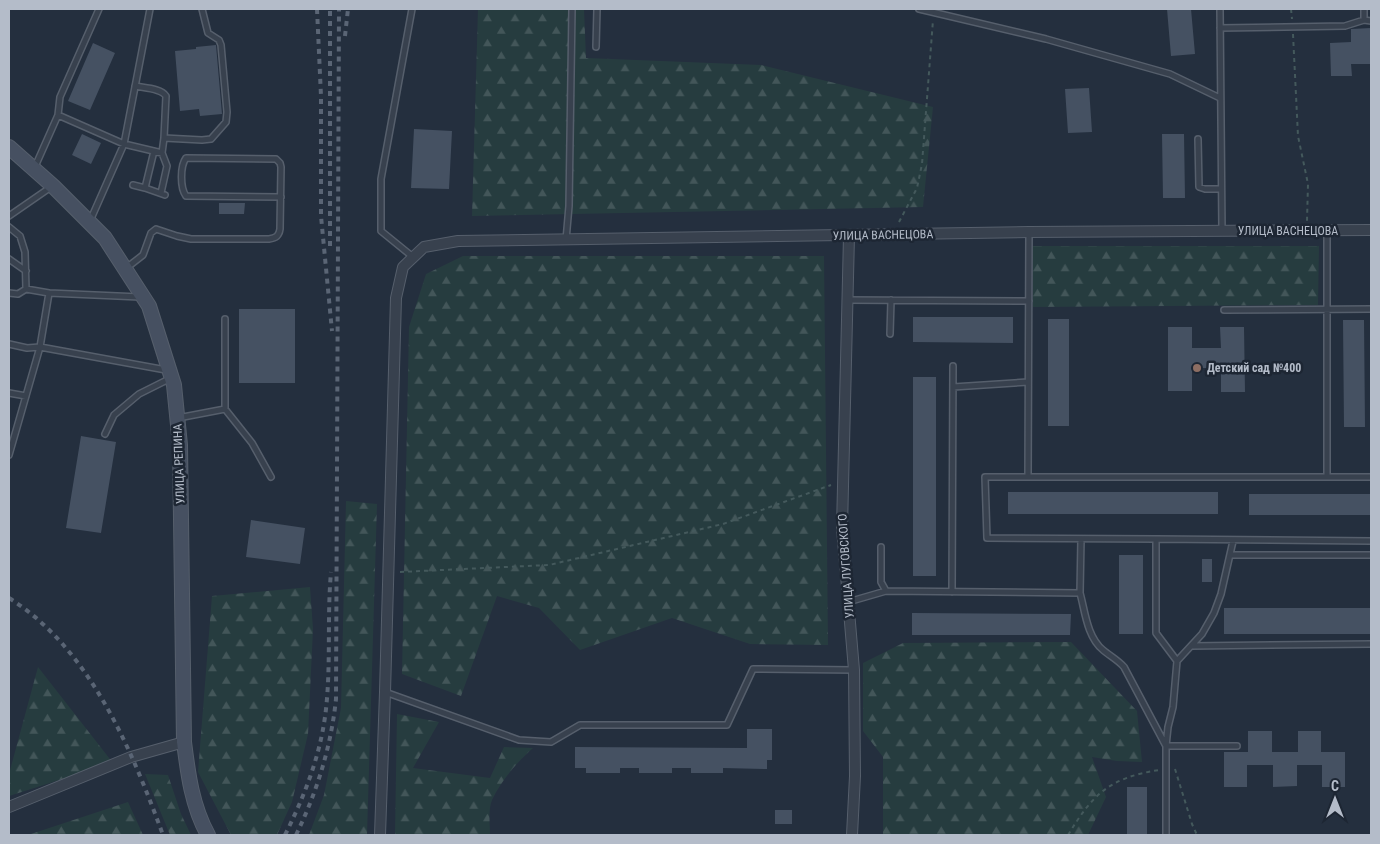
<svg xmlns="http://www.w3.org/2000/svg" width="1380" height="844" font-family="'Roboto Condensed',sans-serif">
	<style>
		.forest { fill: url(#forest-firs) }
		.building { fill: #455162 }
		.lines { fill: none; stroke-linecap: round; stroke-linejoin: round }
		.lane-casing { stroke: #565f6c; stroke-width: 8 }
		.street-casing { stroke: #565f6c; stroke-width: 12 }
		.secondary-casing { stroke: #565f6c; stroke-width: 16 }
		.path { stroke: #44595c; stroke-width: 2; stroke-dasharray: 4 4; stroke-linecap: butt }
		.lane { stroke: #38414e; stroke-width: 5 }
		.street { stroke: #38414e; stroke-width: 10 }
		.secondary { stroke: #465061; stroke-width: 14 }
		.rail { stroke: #5a6575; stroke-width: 4; stroke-dasharray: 5 5; stroke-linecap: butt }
		.education-dot { fill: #8d6e63; stroke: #1d2633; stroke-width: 2 }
		.labels { text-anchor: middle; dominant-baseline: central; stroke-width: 5; stroke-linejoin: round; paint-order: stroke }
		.street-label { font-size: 12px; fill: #b4bcc9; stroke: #1d2633 }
		.poi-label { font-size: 12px; font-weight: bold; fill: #b4bcc9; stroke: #1d2633; text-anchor: start }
	</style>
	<defs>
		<pattern id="forest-firs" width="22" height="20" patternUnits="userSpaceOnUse" patternTransform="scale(1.25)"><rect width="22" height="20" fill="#263c3f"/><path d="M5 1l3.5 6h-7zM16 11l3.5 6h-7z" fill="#435659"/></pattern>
	</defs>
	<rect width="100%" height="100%" fill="#242f3e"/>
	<path class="forest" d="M478,9H584L586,58L761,65L933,107L923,207L472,216Z
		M1032,246H1319L1318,305L1033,307Z
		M463,256H824L828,645L750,644L672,618L580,650L539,608L497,596L461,696L402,674L409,327L426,274Z
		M346,501L377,504L367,835H309L324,795L341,708Z
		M310,587L313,629L308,734L292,802L277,835H231L198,772L212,596Z
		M1071,642L1137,711L1142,762L1117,761L1092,757L1106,797L1088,835H883V757L863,731V663L903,643Z
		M38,667L113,763L9,796V774Z
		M397,714L439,722L413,768L490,778L504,747L533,748C517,762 501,781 492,800C488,809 490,825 490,835H395Z
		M145,774L168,775L181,814L191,835H170Z
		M128,802L143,835H28Z"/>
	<path class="building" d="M1167,9H1191L1195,54L1171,56Z
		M1371,28V64H1351L1352,76H1331L1330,43L1351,42V29Z
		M93,43L115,53L90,110L68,101Z
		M216,45L222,114L200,116L199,109L180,111L175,51L196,49V47Z
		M1089,88L1092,132L1068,133L1065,89Z
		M414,129L452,131L449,189L411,188Z
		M82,134L101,143L91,164L72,155Z
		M1162,134H1184L1185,198H1163Z
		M219,203H245L244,214H219Z
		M239,309H295V383H239Z
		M913,317H1013V343L913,342Z
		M1048,319H1069V426H1048Z
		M1343,320H1364L1365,427H1344Z
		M1168,327H1192V348H1221L1220,327H1244L1245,392H1221V368H1192V391H1168Z
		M913,377H936V576H913Z
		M81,436L116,442L101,533L66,528Z
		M1008,492H1218V514H1008Z
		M1249,494H1371V515H1249Z
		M251,520L305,528L300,564L246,557Z
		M1119,555H1143V634H1119Z
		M1202,559H1212V582H1202Z
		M1224,608H1371V634H1224Z
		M912,613L1071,614L1070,635H912Z
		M747,729H772V760H767V769L723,768V773H691V768H672V773H639V768H620V773H586V768H575V747L747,748Z
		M1248,731H1272V752H1298V731H1321V752H1345V787H1322V765H1297V786L1273,787V765H1247V787H1224V752H1248Z
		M1127,787H1147V835H1127Z
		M775,810H792V824H775Z"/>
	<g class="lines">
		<defs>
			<path id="lane" d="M412,9L381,179V231L413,257
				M919,9L1046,39L1170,74L1220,98
				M1220,9L1222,231
				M1364,9V20
				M1220,28L1345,26L1364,20L1371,21
				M596,47L597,9
				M135,86C144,88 161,88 166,96L164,138
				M58,115L124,144L162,153L164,138L202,140L211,139L226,122L227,112L221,45L219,40L208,33L202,9
				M1198,139L1199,187L1205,189H1221
				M154,151L145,188L165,195
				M34,169L58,115L60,97L99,9
				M133,185L145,188
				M161,193L167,166L162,153
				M9,216L51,187
				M90,221L124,144L150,9
				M9,227L20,236L25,252L26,289L49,293L40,347L166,370
				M1327,231V477
				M566,240L569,206L572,9
				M9,259L26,271
				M125,269L143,255L151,233L156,229L177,236L191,239H269C276,238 279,236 280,229L281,167L280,163L276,159L186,158C180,166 180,188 186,196L281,197
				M9,293L18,294L26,289
				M49,293L140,297
				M847,300L1029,301
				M1224,310L1371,309
				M890,334L891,300
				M9,344L27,348L40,347L9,455
				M953,387L1028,382
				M9,393L26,396
				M225,409L252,443L271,477
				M178,418L225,409V319
				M105,434L114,415L139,394L171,378
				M1028,477L1029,232
				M1156,539L987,538L985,477H1371
				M881,547V582L886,591
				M1230,555H1371
				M952,592L953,366
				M1080,593L1081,539
				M848,602L886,591L1080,593C1085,611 1087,637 1103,650C1110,656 1118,660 1124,667L1166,746H1237
				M1191,646L1371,644
				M1177,661L1156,633V539L1371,541
				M385,692L519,740L551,742L580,725H727L753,669L854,670
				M1166,835V746L1168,727L1173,707L1177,661L1202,634L1214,613L1221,594L1233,541"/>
			<path id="street" d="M849,236L842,528L854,670L855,776L852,835
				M9,807L131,757L184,742
				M380,835L385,692L396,298L403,267L424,247L458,241L1029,232L1371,230"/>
			<path id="secondary" d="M9,147L53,186L105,238L149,306L174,385L180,445L184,742C188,774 192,806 208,835"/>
		</defs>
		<use href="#lane" class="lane-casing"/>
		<use href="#street" class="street-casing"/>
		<use href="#secondary" class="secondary-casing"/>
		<path class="path" d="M1291,9L1292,19
			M1293,34L1298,136L1308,184L1307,221
			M899,222L917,188L922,164L933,20
			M400,572L549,565L723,524L831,485
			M1175,769L1192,824L1197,835
			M1068,835C1093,794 1109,778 1159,770"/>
		<use href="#lane" class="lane"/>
		<use href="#street" class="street"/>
		<use href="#secondary" class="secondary"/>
		<path class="rail" d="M317,9L321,96V216L332,331
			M345,36L348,9
			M330,246V9
			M9,598C90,649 131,748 163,835
			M285,835C305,795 321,754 326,709C331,663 327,617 331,572
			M296,835C317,792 331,747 336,699L339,9"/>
	</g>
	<circle class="education-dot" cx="1197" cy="368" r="5"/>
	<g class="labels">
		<g class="street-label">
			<text x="1288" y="231">УЛИЦА ВАСНЕЦОВА</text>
			<text transform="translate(883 235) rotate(-1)">УЛИЦА ВАСНЕЦОВА</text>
			<text transform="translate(179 464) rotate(-92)">УЛИЦА РЕПИНА</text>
			<text transform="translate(846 566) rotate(-94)">УЛИЦА ЛУГОВСКОГО</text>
		</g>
		<g class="poi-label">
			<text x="1207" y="368">Детский сад №400</text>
		</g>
	</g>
	<rect width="1380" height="844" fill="none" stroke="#b4bcc9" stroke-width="20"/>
	<g transform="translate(1335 799)" stroke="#1d2633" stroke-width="4" paint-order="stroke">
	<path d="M0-4L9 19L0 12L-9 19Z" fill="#b4bcc9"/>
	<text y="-8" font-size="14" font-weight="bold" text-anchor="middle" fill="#b4bcc9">С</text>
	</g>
</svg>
